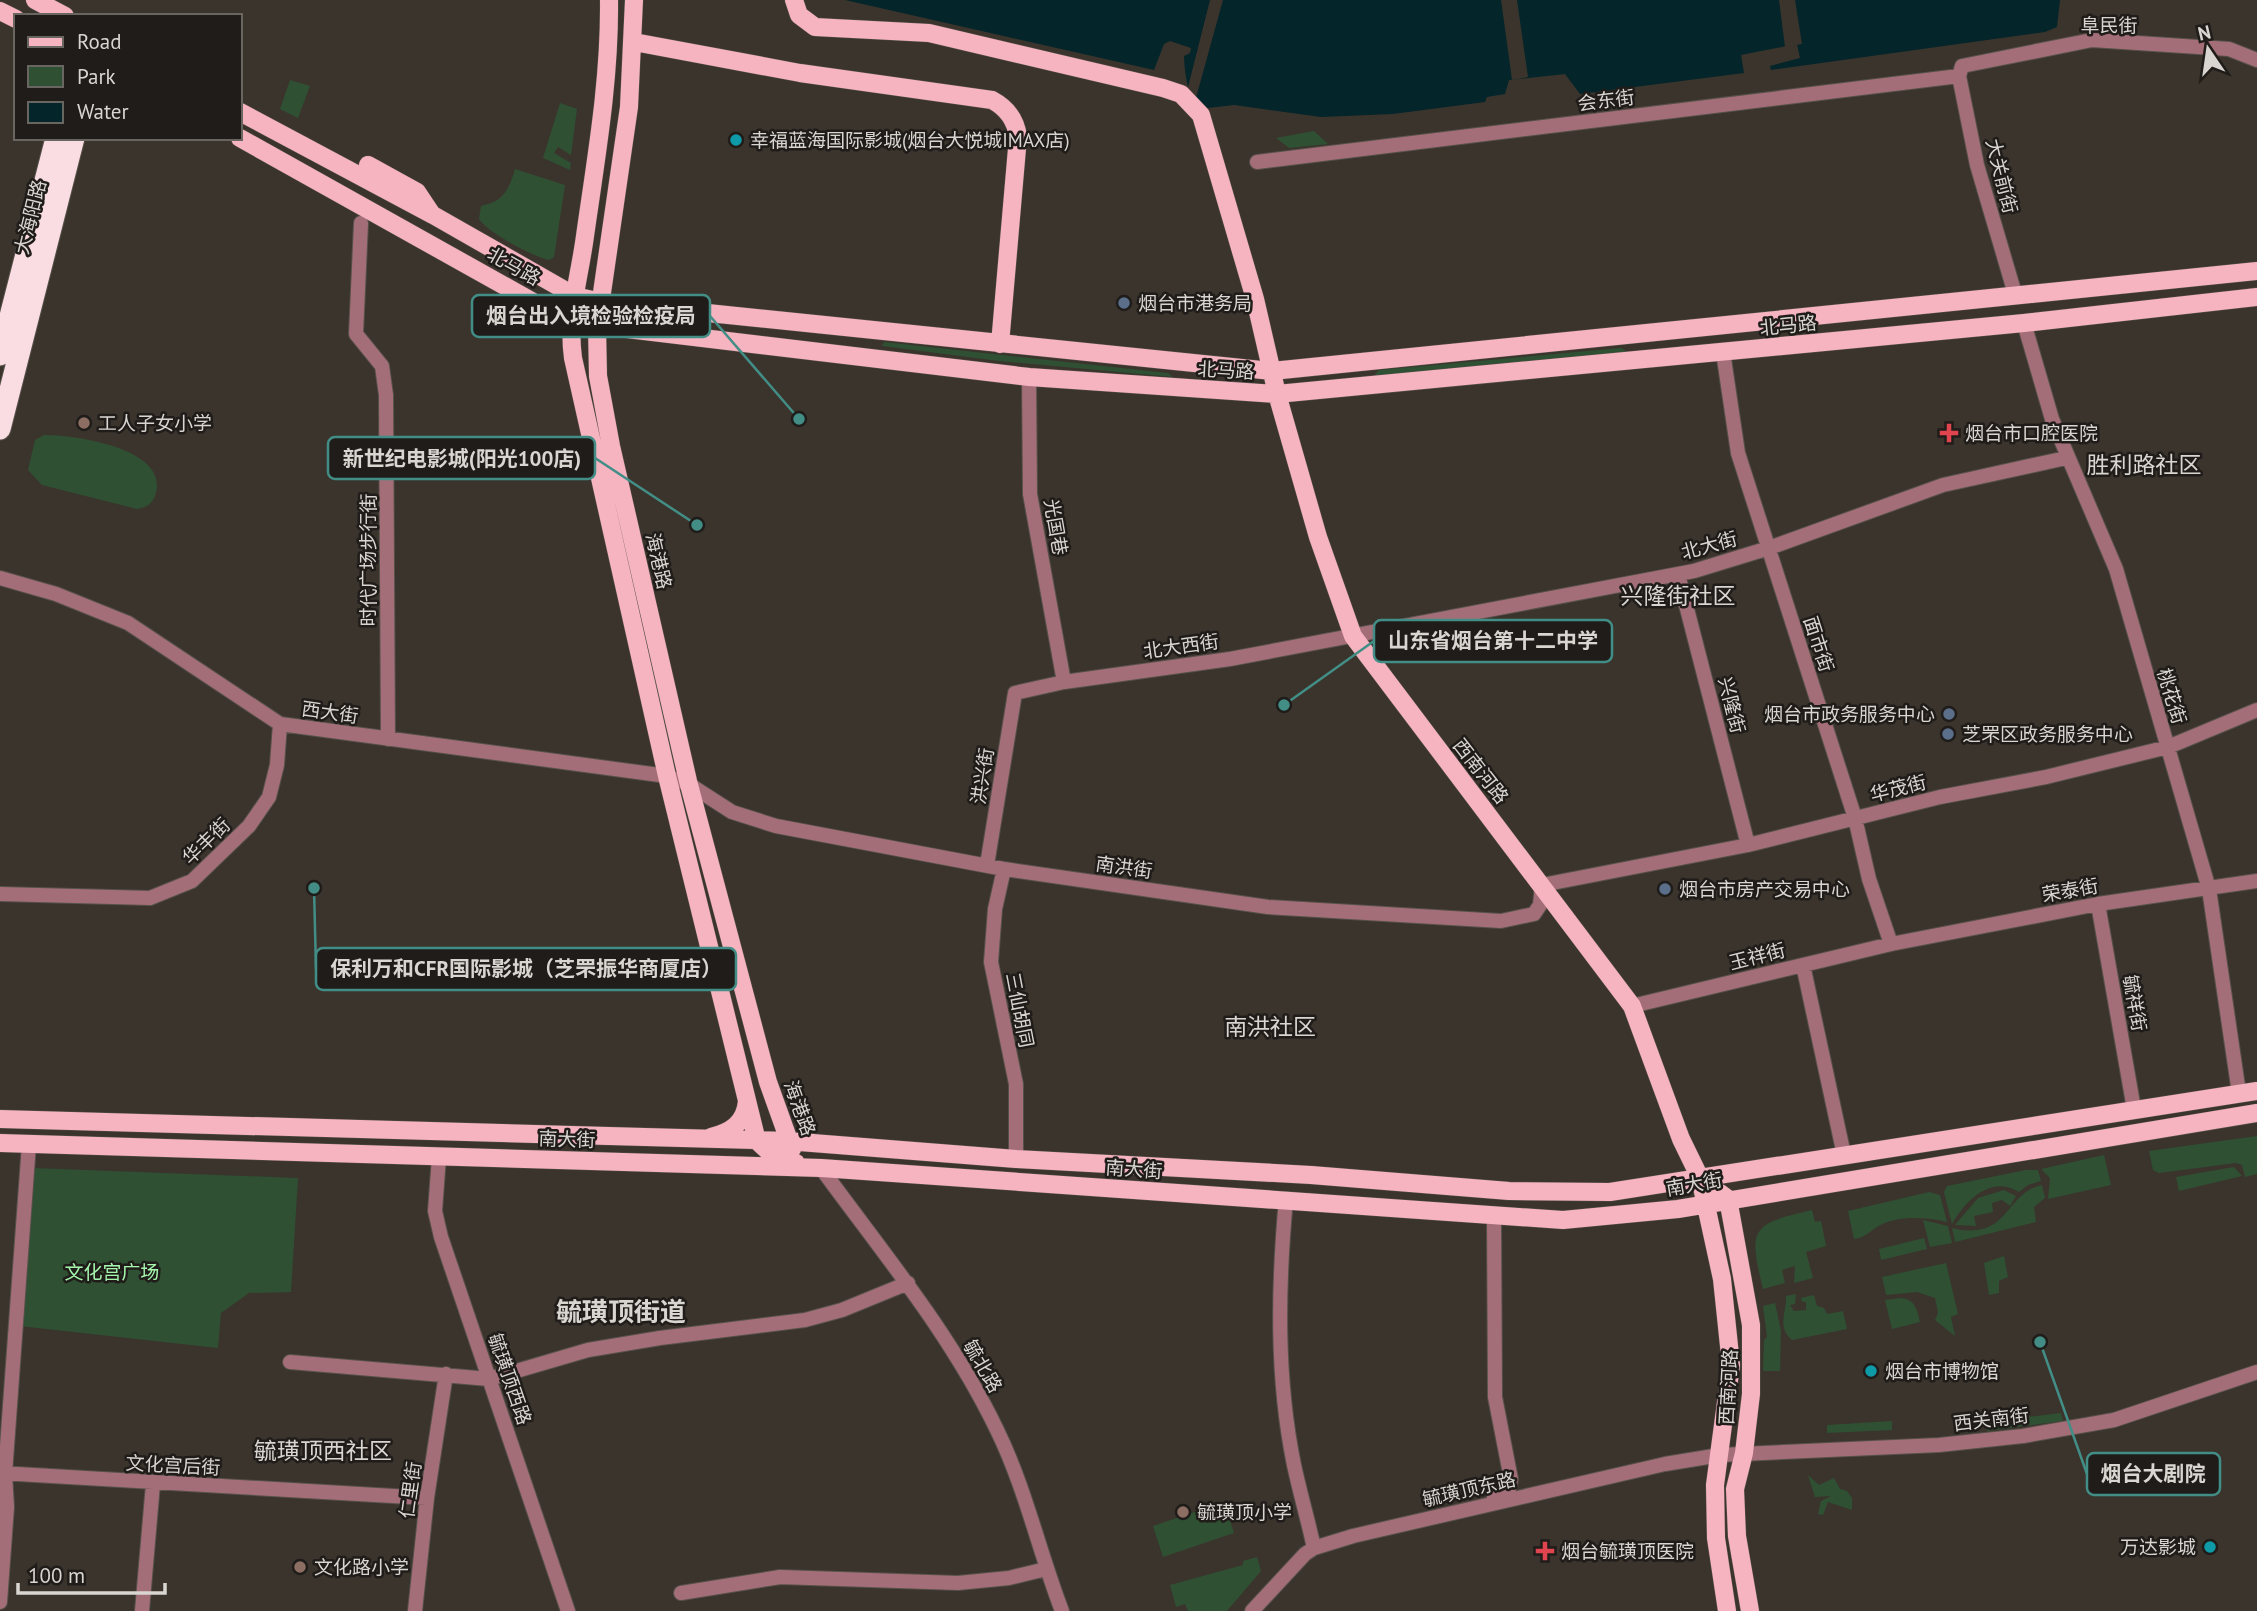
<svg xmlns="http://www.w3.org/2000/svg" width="2257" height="1611" font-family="'PT Sans','Noto Sans SC',sans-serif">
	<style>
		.green { fill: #2f5033 }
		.water { fill: #042529 }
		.pier { fill: #3a342d }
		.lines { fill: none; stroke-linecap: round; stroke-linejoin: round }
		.minor-casing { stroke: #57514a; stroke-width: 16 }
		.major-casing { stroke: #57514a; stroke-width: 19 }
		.highway-casing { stroke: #57514a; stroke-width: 23 }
		.minor { stroke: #a46e78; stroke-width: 14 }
		.major { stroke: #f6b3c0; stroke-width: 18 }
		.highway { stroke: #f9dde2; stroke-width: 21 }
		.culture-dot { fill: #0f9aa8; stroke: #1f1c19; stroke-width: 2.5 }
		.service-dot { fill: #5c6f8a; stroke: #1f1c19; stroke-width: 2.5 }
		.education-dot { fill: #8d6e63; stroke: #1f1c19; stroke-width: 2.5 }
		.health-dot { fill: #e0444e; stroke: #1f1c19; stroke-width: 2.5 }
		.labels { text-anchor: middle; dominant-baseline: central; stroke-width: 5; stroke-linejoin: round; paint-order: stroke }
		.street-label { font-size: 19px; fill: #d9d5d0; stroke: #1f1c19 }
		.poi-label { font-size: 19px; fill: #d9d5d0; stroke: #1f1c19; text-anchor: start }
		.park-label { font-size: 19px; fill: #a5f6ad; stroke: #1f1c19 }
		.quarter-label { font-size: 23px; fill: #d9d5d0; stroke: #1f1c19 }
		.district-label { font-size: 26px; font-weight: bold; fill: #d9d5d0; stroke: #1f1c19 }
		.leader { fill: none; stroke: #428e86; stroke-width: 2.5 }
		.callout-dot { fill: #428e86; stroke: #1f1c19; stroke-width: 2.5 }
		.callout { fill: #1f1c19; stroke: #428e86; stroke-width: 2.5 }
		.callout-label { font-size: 21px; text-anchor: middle; font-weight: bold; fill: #d9d5d0 }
	</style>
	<rect width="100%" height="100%" fill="#3a342d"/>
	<path class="green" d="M290,80L310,86L298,118L280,109Z
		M560,103L577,109L571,155L558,147L554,153L571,163L570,170L543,158Z
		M1314,131L1328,144L1289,148L1276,138Z
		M515,169L565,185L554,257L549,260C533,257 487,232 479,219L481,206C504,202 509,189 515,169Z
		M884,342L1168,373L1173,377L999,361L882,346Z
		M1621,348L1626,351L1623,354L1377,377L1375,374L1379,370Z
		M44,435C75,435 168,448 156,493C153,504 147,507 137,509L42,485L28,470L35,440Z
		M2257,1136V1174L2245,1177L2242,1165L2236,1163L2159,1173L2153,1170L2149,1151Z
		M2104,1155L2111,1185L2048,1199L2050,1178L2041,1169Z
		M2234,1167L2242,1176L2179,1191L2176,1177Z
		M32,1168L298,1178L291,1292L249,1293L221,1313L218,1348L19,1326Z
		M2026,1170H2038L2041,1181L2028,1185L2019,1192C1991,1174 1965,1201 1952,1224L1944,1192L1947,1186Z
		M2042,1185L2045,1198L2034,1207L2036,1222L1955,1242L1952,1228C2010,1242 2003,1194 2042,1185Z
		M2004,1190L2016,1196L2010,1206L2002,1200L1992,1203L1993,1212L1974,1216L1976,1226L1955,1225L1978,1198Z
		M1929,1192L1940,1195L1947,1222C1926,1217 1896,1215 1877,1227C1867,1233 1866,1237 1854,1239L1848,1211Z
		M1812,1210L1815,1222L1821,1221L1826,1246L1806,1252L1813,1278L1794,1283L1795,1266L1782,1270L1785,1283L1763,1289C1748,1228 1751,1224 1812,1210Z
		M1923,1220L1948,1226L1952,1243L1930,1247Z
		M1924,1238L1927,1249L1881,1260L1879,1249Z
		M2004,1256L2008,1277L1999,1281V1293L1989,1295L1984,1263Z
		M1946,1263L1958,1314L1951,1317L1955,1336L1935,1320L1938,1313L1935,1298L1917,1292L1886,1295L1882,1277Z
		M1796,1294L1795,1304L1790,1305L1794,1311L1806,1310V1302H1802L1801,1298L1814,1295L1817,1306L1824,1308L1827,1314L1843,1311L1847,1329L1792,1340C1776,1326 1787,1312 1786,1296Z
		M1901,1298C1916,1300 1917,1310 1920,1322L1892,1329L1885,1300Z
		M1775,1303L1781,1331L1780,1371H1763L1764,1340L1767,1337L1763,1306Z
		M2061,1413L2063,1421L1987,1431L1985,1422Z
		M1892,1421V1430L1827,1433V1425Z
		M1808,1475L1819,1485L1834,1478L1840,1489L1847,1491L1852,1498V1510L1828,1502L1823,1515L1818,1514L1821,1501L1831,1496L1815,1497Z
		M1224,1502L1234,1533L1163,1557L1153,1526Z
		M1257,1557L1261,1571L1227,1611H1188L1185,1604L1176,1607L1170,1585L1243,1565V1561Z"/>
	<path class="water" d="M845,0H2060L2057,27L2045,32L1771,70L1770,66L1800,58L1797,44L1741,55L1744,73L1580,94L1565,74L1509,80L1505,94L1487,97L1485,102L1393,114L1321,117L1234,105L1199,109C1187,91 1185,77 1184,56L1190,53L1191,48L1170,41L1164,44L1154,70Z"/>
	<path class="pier" d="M1210,0H1223L1194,105L1187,91Z
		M1501,0H1517L1528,77L1512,80Z
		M1779,0H1795L1802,44L1785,47Z"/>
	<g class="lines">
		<defs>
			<path id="minor" d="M1257,162L1959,76
				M361,223L356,334L382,366L386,395L388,739
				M2015,294L1977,165L1959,76L1962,66L2092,40L2229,49L2257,60
				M2024,323L2052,419L2116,569L2209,889L2239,1093
				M1723,352L1738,453L1855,818L1869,879L1891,944
				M1029,377L1030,494L1064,682
				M1678,574L1748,845
				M0,578L56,594L128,623L280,724L667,776L690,785L732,812L776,826L1004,869L1268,907L1501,921L1534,914L1540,905L1542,885L1748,845L1940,797L2046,777L2168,747L2257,710
				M987,865L1015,693L1064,682L1230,659L1694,571L1769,548L1943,485L2066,458
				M1004,869L995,909L991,962L1016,1084V1159
				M0,894L150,898L192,881L249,826L269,797L277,765L280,724
				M2098,904L2134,1109
				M1803,965L1844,1155
				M1632,1006L1891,944L2098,904L2257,881
				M439,1157L435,1211L441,1237L568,1611
				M821,1168C883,1253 951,1334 997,1430C1025,1487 1039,1551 1062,1611
				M1286,1199C1278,1287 1276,1377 1294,1465C1300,1493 1308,1520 1314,1548
				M1494,1217L1495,1397L1511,1479L1508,1494L1494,1498
				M290,1362L489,1379L588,1350L660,1338L805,1320L842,1310L908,1283
				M0,1473L427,1498
				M681,1593L780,1577L958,1583L1009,1578L1046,1569
				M0,1602L7,1507L5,1474L29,1144
				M142,1611L153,1484
				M415,1611L427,1498L446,1374
				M1252,1611L1305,1554L1314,1548L1353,1536L1665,1464L1720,1455L1939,1445L2023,1436L2114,1420L2257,1372"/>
			<path id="major" d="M35,0L65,16
				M609,0C610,80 596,158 585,236C579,281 567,313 573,358L667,776L757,1141L770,1153L796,1163
				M634,0L629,107L597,327L598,376L611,446L688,781L768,1082L792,1149
				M794,0L799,15L815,27L929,33L1163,88L1181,94L1201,115L1255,299L1277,394L1318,537L1353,636L1632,1006L1681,1139L1700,1178L1722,1279L1731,1365L1715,1485L1716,1538L1727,1611
				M0,11L16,19
				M634,42L800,73L992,100C1007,108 1016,121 1018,137L1000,344
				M240,112L433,215L575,296L601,302L1272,371L2257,271
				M240,138L569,322L1029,377L1277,394L2024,323L2257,297
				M368,165L417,192L431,213
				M0,1119L787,1141L1016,1159L1311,1175L1509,1191L1610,1192L2257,1091
				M711,1137C731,1132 745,1123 747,1101
				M0,1143L821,1168L1563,1220L1678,1209L2257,1113
				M1720,1193L1728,1199L1751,1325V1394L1744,1453L1735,1489L1737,1536L1750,1611"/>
			<path id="highway" d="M0,355L56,138
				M0,429L74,138"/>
		</defs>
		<use href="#minor" class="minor-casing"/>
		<use href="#major" class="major-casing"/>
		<use href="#highway" class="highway-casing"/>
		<use href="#minor" class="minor"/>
		<use href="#major" class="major"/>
		<use href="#highway" class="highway"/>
	</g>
	<g class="culture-dot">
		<circle cx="736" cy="140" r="7"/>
		<circle cx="1871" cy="1371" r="7"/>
		<circle cx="2210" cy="1547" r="7"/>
	</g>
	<g class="service-dot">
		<circle cx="1124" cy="303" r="7"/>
		<circle cx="1949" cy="714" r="7"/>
		<circle cx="1948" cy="734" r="7"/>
		<circle cx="1665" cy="889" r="7"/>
	</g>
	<g class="education-dot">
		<circle cx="84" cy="423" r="7"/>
		<circle cx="1183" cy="1512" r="7"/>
		<circle cx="300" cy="1567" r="7"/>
	</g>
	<g class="health-dot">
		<path d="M1945.5 422.5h7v7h7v7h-7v7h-7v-7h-7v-7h7z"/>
		<path d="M1541.5 1540.5h7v7h7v7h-7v7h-7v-7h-7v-7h7z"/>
	</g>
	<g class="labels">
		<g class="street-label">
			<text x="2109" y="25">阜民街</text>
			<text transform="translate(1606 100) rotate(-7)">会东街</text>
			<text transform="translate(2002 176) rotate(76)">大关前街</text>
			<text transform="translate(30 217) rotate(-76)">大海阳路</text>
			<text transform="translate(514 266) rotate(29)">北马路</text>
			<text transform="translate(1788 325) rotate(-6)">北马路</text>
			<text transform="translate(1226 370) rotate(3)">北马路</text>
			<text transform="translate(1056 527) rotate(80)">光国巷</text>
			<text transform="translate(1709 545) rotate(-15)">北大街</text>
			<text transform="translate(368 560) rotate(-90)">时代广场步行街</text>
			<text transform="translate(659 561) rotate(77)">海港路</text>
			<text transform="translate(1819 644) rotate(72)">面市街</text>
			<text transform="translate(1181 646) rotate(-8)">北大西街</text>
			<text transform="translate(2172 696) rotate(73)">桃花街</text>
			<text transform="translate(1732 705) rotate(76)">兴隆街</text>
			<text transform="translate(330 712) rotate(8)">西大街</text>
			<text transform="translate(1481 771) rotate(52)">西南河路</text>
			<text transform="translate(982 776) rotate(-81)">洪兴街</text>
			<text transform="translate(1898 788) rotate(-14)">华茂街</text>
			<text transform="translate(206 841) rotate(-44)">华丰街</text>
			<text transform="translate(1124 867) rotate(8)">南洪街</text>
			<text transform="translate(2070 890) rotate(-10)">荣泰街</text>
			<text transform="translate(1757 956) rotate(-14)">玉祥街</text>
			<text transform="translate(2135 1003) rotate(80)">毓祥街</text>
			<text transform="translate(1020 1010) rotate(79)">三仙胡同</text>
			<text transform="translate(800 1108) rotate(70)">海港路</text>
			<text transform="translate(567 1139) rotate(2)">南大街</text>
			<text transform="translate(1134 1169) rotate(4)">南大街</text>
			<text transform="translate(1694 1184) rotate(-10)">南大街</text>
			<text transform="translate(983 1366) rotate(60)">毓北路</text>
			<text transform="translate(510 1379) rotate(71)">毓璜顶西路</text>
			<text transform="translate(1728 1387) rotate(-87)">西南河路</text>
			<text transform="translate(1991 1419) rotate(-7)">西关南街</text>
			<text transform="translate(173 1465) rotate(3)">文化宫后街</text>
			<text transform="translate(1469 1489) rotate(-13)">毓璜顶东路</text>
			<text transform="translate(410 1490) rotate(-82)">仁里街</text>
		</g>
		<g class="poi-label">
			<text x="750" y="140">幸福蓝海国际影城(烟台大悦城IMAX店)</text>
			<text x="1138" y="303">烟台市港务局</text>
			<text x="98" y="423">工人子女小学</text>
			<text x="1965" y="433">烟台市口腔医院</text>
			<text x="1935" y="714" text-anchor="end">烟台市政务服务中心</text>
			<text x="1962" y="734">芝罘区政务服务中心</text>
			<text x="1679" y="889">烟台市房产交易中心</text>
			<text x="1885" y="1371">烟台市博物馆</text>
			<text x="1197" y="1512">毓璜顶小学</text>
			<text x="2196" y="1547" text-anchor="end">万达影城</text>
			<text x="1561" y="1551">烟台毓璜顶医院</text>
			<text x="314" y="1567">文化路小学</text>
		</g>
		<g class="park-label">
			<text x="112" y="1272">文化宫广场</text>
		</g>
		<g class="quarter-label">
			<text x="2144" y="464">胜利路社区</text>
			<text x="1678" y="595">兴隆街社区</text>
			<text x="1270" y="1026">南洪社区</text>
			<text x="323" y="1450">毓璜顶西社区</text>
		</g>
		<g class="district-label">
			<text x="621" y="1311">毓璜顶街道</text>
		</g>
	</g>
	<path class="leader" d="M799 419L710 316M697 525L595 458M1284 705L1374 641M314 888L316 969M2040 1342L2087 1474"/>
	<g class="callout-dot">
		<circle cx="799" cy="419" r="7"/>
		<circle cx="697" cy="525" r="7"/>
		<circle cx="1284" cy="705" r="7"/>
		<circle cx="314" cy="888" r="7"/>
		<circle cx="2040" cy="1342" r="7"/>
	</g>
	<g class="callout">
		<rect x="472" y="295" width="238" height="42" rx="7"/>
		<rect x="328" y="437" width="267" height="42" rx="7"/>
		<rect x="1374" y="620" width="238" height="42" rx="7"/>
		<rect x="316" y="948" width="420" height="42" rx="7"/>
		<rect x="2087" y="1453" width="133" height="42" rx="7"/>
	</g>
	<g class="callout-label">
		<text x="591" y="323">烟台出入境检验检疫局</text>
		<text x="462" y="466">新世纪电影城(阳光100店)</text>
		<text x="1493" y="648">山东省烟台第十二中学</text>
		<text x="526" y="976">保利万和CFR国际影城（芝罘振华商厦店）</text>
		<text x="2153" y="1481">烟台大剧院</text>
	</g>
	<rect x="14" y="14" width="228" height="126" fill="#1f1c19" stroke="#696662" stroke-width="2"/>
	<rect x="28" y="37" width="35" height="10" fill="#f6b3c0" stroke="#696662" stroke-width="2"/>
	<text x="77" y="49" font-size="21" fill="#d9d5d0">Road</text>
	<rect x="28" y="66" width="35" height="21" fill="#2f5033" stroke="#696662" stroke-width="2"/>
	<text x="77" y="84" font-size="21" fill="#d9d5d0">Park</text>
	<rect x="28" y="102" width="35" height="21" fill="#042529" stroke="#696662" stroke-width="2"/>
	<text x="77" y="119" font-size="21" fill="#d9d5d0">Water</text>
	<g transform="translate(2208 49) rotate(347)" stroke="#1f1c19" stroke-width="5" paint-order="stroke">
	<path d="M0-5L12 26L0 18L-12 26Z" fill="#d9d5d0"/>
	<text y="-10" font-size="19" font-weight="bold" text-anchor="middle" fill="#d9d5d0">N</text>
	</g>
	<path d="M18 1583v10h147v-10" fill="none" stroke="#d9d5d0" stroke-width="3.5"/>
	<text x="28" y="1583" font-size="21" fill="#d9d5d0" stroke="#1f1c19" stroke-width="5" paint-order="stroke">100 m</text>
</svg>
